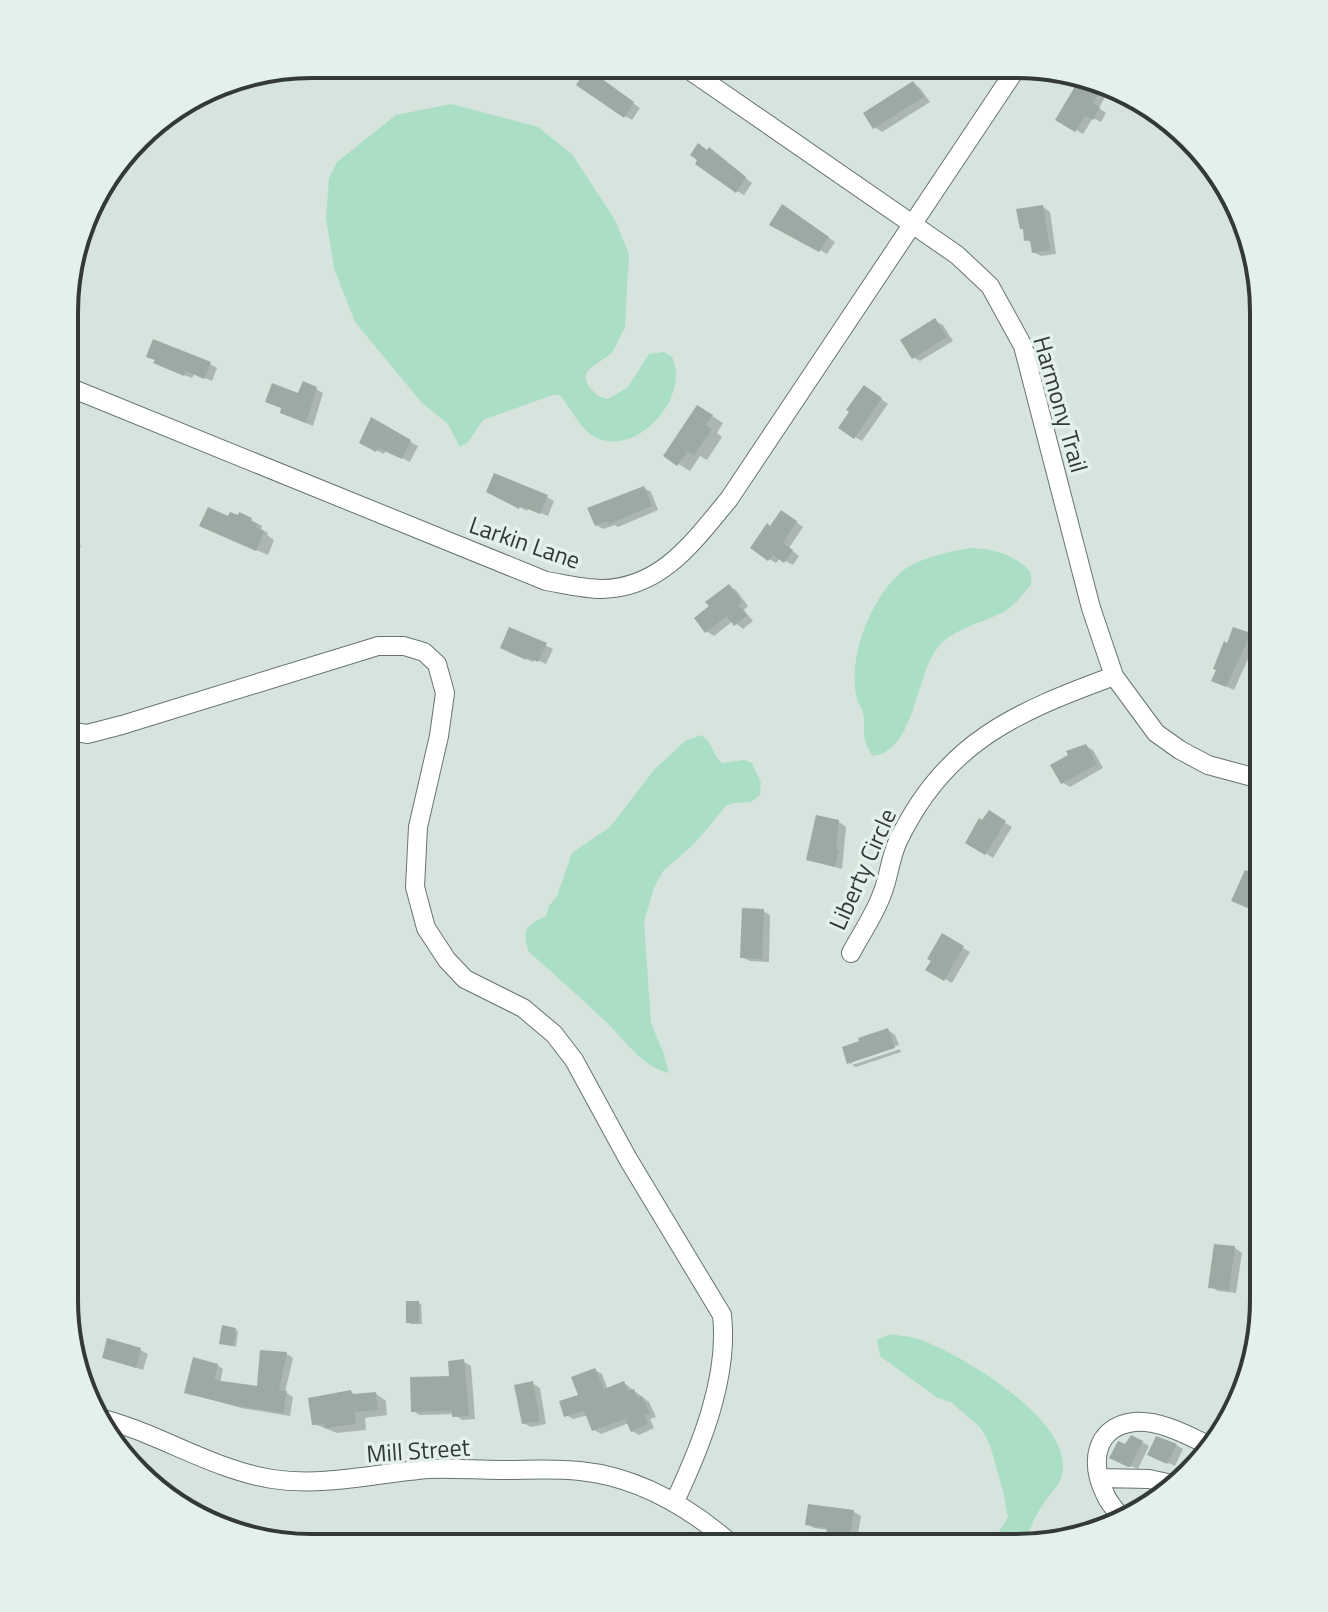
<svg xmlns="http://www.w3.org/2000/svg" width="1328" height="1612" font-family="'Titillium Web',sans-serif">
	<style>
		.green { fill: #aadfc5 }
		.shadow { fill: #0003 }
		.building { fill: #9daaa3 }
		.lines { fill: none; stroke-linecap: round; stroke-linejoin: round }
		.minor-casing { stroke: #68746e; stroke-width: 20 }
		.minor { stroke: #fff; stroke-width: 18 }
		.labels { text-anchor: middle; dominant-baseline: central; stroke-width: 7; stroke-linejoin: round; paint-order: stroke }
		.street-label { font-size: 24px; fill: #333936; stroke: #e3f1ea }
		.rim { fill: none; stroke: #333936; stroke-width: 4 }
	</style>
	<rect width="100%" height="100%" fill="#d6e4dd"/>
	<path class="green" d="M451,104L538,127L572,154L615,220L629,254L625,327L612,353L588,370L585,377L589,387L598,396L608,399L628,387L649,354L664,352L672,357C692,397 633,464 590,434C579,426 569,406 560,395H553L483,420L468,442L460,447L448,424L422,403L355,322L334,268L326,218L329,178L337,162L396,115Z
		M972,548C995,549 1016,555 1031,573V585C1023,593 1015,606 1005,611C984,623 951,628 936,650C915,679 915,750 873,756C858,736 868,727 862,710C861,706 857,703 857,699C847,659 869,603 898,575C913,559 950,551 972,548Z
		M702,735C713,743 712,754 722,763L745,760L752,763L761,783L760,795L751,802L733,803L726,806L694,844L663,871L654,888L644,922L651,1023L663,1052L669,1073C642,1067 626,1041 607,1023C582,999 555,975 529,952C521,930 526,925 546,916L549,906L557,896L572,853L610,827L654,770L685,741Z
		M890,1334C900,1336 911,1336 921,1340C962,1355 1064,1416 1063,1466C1063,1485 1053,1489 1044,1503C1035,1515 1028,1533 1023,1547H999L1000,1530L1008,1517L1003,1491L990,1445L981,1428L952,1403L936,1397L880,1356L877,1340Z"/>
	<path class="shadow" d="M588,71L640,108L632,120L625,116Z
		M1081,81L1106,95L1099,108L1106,113L1101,122L1093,118L1083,134L1058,119Z
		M913,83L920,88L930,102L882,132L875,127Z
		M708,152L716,154L752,183L744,195L737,191Z
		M1043,207L1050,212L1056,254L1041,256L1033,252L1032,243L1026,240L1025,230L1021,228Z
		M790,211L835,242L827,254L772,224Z
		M935,321L943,325L953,341L920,361L913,357Z
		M210,364L217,368L212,381L194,374L192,378L163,367Z
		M316,389L323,393L313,426L289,416L299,396Z
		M872,392L888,404L862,441L855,437L852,412Z
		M709,414L723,423L717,433L722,437L707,460L700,456L690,471L665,456Z
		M372,420L418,446L410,462L386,450L384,454L361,443Z
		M644,488L651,492L658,510L618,527L615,525L603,529L596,525Z
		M489,491L547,497L554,501L548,516L528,508L527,511Z
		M789,517L803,527L789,548L799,556L793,565L780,558L776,563L769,559L771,528Z
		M229,518L251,520L262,526L261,529L268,533L267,535L274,540L268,555L213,532Z
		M66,534L81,546L75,561L66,557Z
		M729,586L736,590L748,606L744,610L753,621L743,629L733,621L714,636L706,631L712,607Z
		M510,629L553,649L546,664L535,659L533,662L509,651Z
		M1250,635L1257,639L1234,690L1221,684Z
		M1086,746L1093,750L1103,768L1070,787L1063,783Z
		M989,813L1012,827L993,858L968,842Z
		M839,822L846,827L842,869L808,859Z
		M1246,873L1264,880V898L1258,912L1241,904Z
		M763,911L770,915L769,962L750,961L742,957Z
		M943,936L970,952L952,983L928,969Z
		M888,1030L895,1035L899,1045L852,1061V1064L849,1063Z
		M900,1049L901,1052L856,1067L852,1065Z
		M1216,1246L1235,1248L1242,1253L1236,1293L1218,1291L1210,1286Z
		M418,1303L421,1304L422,1324H411L408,1322Z
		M236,1330L238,1331L236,1347L224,1344Z
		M140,1350L148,1354L143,1370L104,1357Z
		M261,1352L287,1354L293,1358L285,1392L293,1397L290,1416L241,1408L186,1392L217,1365L223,1369L220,1383L259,1389Z
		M464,1362L471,1366L475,1419L462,1420L454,1414L420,1415L413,1411L451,1378Z
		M595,1370L602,1374L608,1390L624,1383L649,1402L656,1417L650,1419L654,1428L639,1435L632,1431L629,1423L601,1434L594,1430L588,1415L573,1419L566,1415L581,1397Z
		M532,1383L540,1388L546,1424L531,1427L523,1423Z
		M351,1392L357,1396L376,1394L386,1401L387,1415L365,1418L366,1430L337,1433L314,1424Z
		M1142,1442L1149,1446L1138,1469L1119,1461L1125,1446Z
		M1176,1445L1183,1449L1175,1466L1157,1458Z
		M854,1512L861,1516L856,1547L834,1545L827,1541L829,1530L814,1528L807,1524Z
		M1052,1531L1070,1536L1049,1542Z"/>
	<path class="building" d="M587,68L634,102L624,118L576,85Z
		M1080,78L1100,90L1093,103L1100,107L1093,120L1085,116L1075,132L1055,120Z
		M913,81L924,97L873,129L863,113Z
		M698,143L707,150L709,147L746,177L736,193L695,164L697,160L690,155Z
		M782,204L829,237L819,252L769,225Z
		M1043,205L1050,250L1032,253L1030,240L1024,241L1023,229H1020L1016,209Z
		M935,318L947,337L912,359L900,340Z
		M153,339L211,362L204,379L186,371L184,376L153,363L155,360L146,357Z
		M303,381L317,387L306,423L280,413L281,408L265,402L272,383L298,393Z
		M864,385L882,398L854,439L838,428L849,412L846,410Z
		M697,405L713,415L706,425L712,429L694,456L688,451L677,466L663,456Z
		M371,417L411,440L402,459L378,448L376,452L359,443Z
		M494,473L548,495L540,514L520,506L519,509L486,492Z
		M644,486L652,506L609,524L608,521L595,526L587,508Z
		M208,507L228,516L230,512L238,515L239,512L252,518L251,521L257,524L256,528L264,531L256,551L199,526Z
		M781,510L797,521L783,543L793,550L784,563L773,555L768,561L750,548L767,523L770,526Z
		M729,584L742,602L738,605L747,616L734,626L727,616L705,633L694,618L709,606L705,602Z
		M509,627L547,643L538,662L527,657L526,660L500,648Z
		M1233,627L1251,633L1226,687L1211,681L1216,670L1213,669L1224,641L1227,643Z
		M1086,744L1097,764L1061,784L1050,765L1068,755L1066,751Z
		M989,810L1006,821L985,855L965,843L979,818L982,820Z
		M816,815L839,820L836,849L839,850L835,867L806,860Z
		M1245,870L1264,878L1250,909L1231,901Z
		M742,908L764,909L762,959L740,958Z
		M942,933L964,946L944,981L925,970L931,961L927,959Z
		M1261,988H1264V1030L1249,1025Z
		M888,1028L895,1048L847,1064L842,1047L859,1041L858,1038Z
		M1214,1244L1235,1246L1229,1290L1208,1288Z
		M406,1301H419V1323H406Z
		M222,1325L236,1328L233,1346L219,1344Z
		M107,1338L141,1348L136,1368L102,1358Z
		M260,1350L287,1352L279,1390L287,1391L283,1413L232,1405L184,1393L193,1357L218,1364L214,1380L257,1386Z
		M464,1359L469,1416L452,1417V1411L411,1412L410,1377L449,1376L448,1361Z
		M595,1368L604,1389L624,1381L628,1391L634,1389L638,1398L642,1396L650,1413L644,1415L648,1424L631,1432L625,1419L592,1431L584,1411L564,1417L559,1401L578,1395L571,1377Z
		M533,1381L540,1421L522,1424L514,1385Z
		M351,1390L352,1394L376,1392L378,1410L355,1412L356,1424L325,1428L324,1424L312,1425L308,1398Z
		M1131,1435L1143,1441L1130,1467H1128L1109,1458L1118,1441L1125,1444Z
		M1156,1436L1177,1444L1167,1464L1147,1455Z
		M808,1504L854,1510L849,1545L825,1542L827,1528L805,1525Z"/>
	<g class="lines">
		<defs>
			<path id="minor" d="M682,65L957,255L990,286L1023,346L1091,608L1114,676L1156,733L1180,750L1208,765L1264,780
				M66,386L546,581C564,584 583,589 602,589C662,588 694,541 729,499L1018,66
				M65,730L87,734L122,725L378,646H404L424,652L437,664L445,693L439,736L418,827L415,887L426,928L447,960L465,979L523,1008L554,1034L574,1060L628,1159L722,1315C729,1377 701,1446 675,1501
				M851,953C861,934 875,914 882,894C889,877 890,858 898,841C945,742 1016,712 1114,676
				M95,1417C156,1431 210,1469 272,1479C325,1487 376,1473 429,1469C453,1468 477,1470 501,1470C528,1470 554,1468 580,1471C640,1477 691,1508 735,1547
				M1100,1478L1149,1479L1172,1484
				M1124,1520C1117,1512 1109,1504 1105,1494C1090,1463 1094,1427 1134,1422C1161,1420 1189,1436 1212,1447"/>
		</defs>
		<use href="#minor" class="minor-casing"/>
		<use href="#minor" class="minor"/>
	</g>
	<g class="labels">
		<g class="street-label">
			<text transform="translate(1061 404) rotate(74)">Harmony Trail</text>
			<text transform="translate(525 542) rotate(19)">Larkin Lane</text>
			<text transform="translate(862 869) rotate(-66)">Liberty Circle</text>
			<text transform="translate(418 1450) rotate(-4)">Mill Street</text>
		</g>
	</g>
	<path d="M0 0H1328V1612H0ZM312 78H1016A234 234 0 0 1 1250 312V1300A234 234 0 0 1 1016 1534H312A234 234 0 0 1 78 1300V312A234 234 0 0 1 312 78Z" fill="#e3f1ea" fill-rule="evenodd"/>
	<path class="rim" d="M312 78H1016A234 234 0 0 1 1250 312V1300A234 234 0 0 1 1016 1534H312A234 234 0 0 1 78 1300V312A234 234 0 0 1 312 78Z"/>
</svg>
